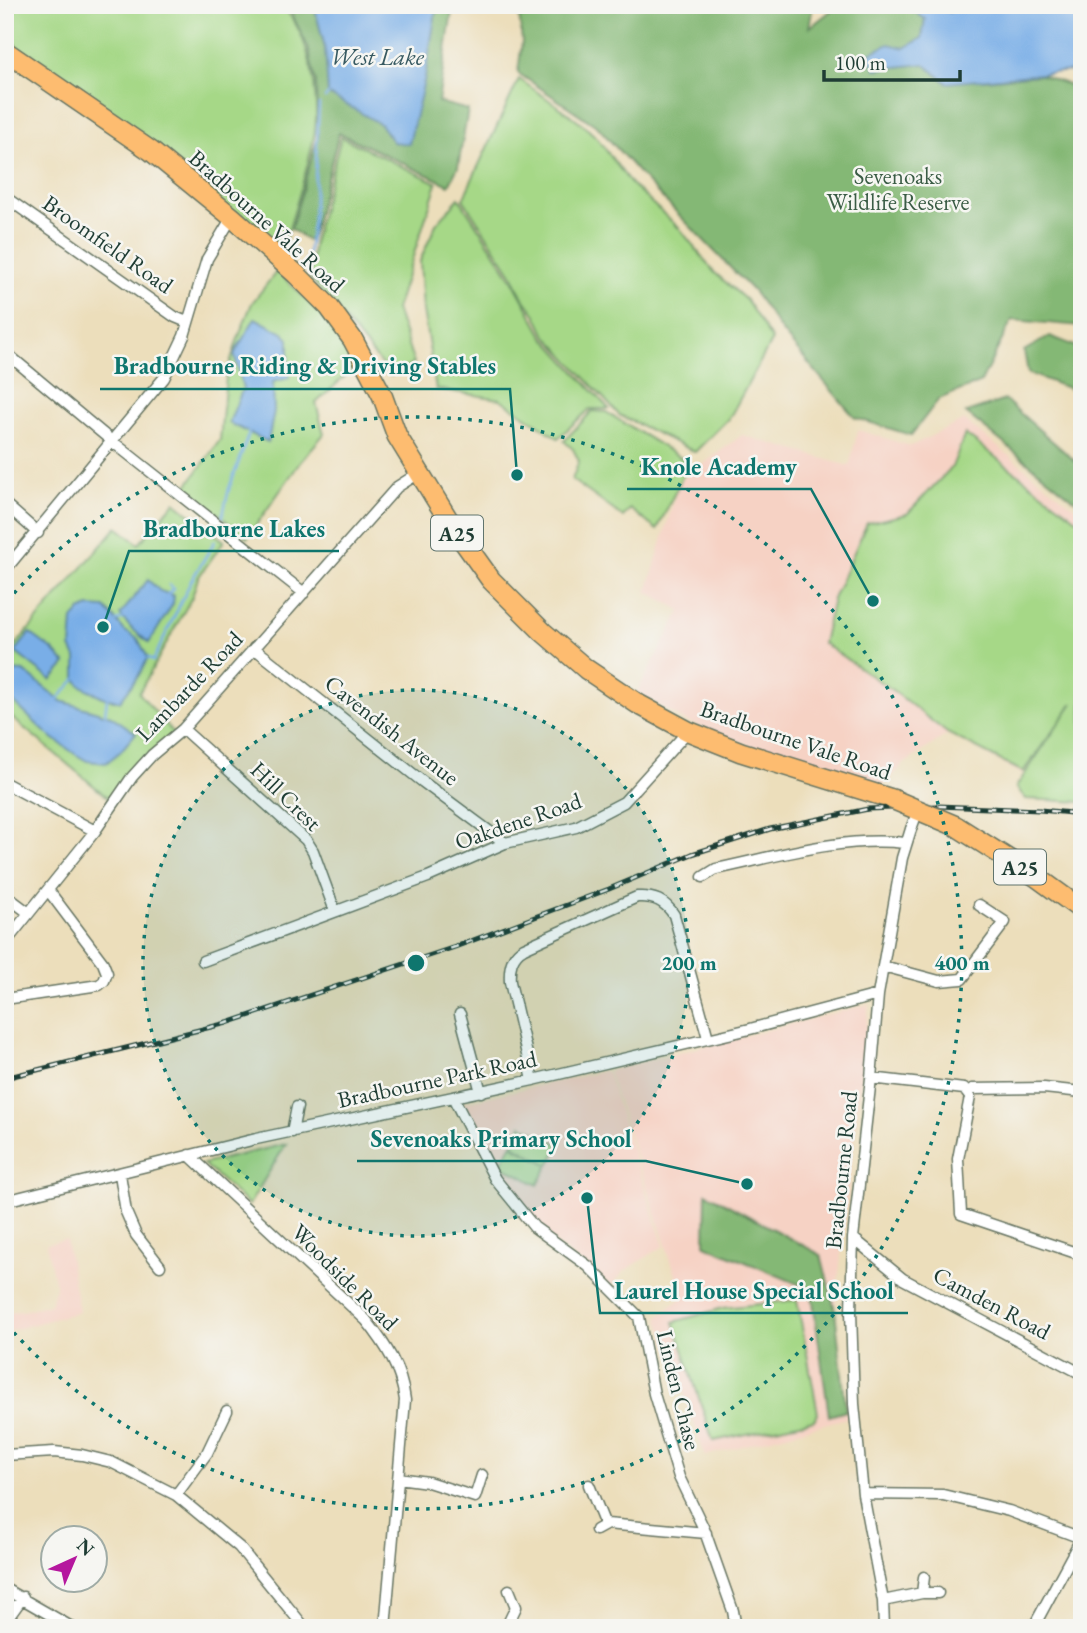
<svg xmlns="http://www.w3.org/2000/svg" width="1087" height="1633" font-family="'EB Garamond',serif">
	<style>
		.built { fill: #f6d2c4 }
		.green { fill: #a6d887; stroke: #628a5e; stroke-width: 2 }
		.forest { fill: #84b874; stroke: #527a54; stroke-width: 2 }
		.water { fill: #79aee7; stroke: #4c768e; stroke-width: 2 }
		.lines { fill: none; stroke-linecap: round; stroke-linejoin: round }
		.stream { stroke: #79aee7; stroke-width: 2.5 }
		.street-casing { stroke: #677563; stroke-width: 13 }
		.highway-casing { stroke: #677563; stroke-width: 22 }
		.street { stroke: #fff; stroke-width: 10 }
		.highway { stroke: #fdbc6f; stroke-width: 19 }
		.rail-casing { stroke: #1f3d34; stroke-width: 5 }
		.rail { stroke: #f6f6f2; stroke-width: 2.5; stroke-dasharray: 8; stroke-linecap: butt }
		.street-bridge-casing { stroke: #677563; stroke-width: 13; stroke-linecap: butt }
		.highway-bridge-casing { stroke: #677563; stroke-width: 22; stroke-linecap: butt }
		.street-bridge { stroke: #fff; stroke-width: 10 }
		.highway-bridge { stroke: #fdbc6f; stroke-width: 19 }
		.ring { fill: none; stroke: #0f766e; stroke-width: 3.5; stroke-dasharray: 3.5 7 }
		.labels { text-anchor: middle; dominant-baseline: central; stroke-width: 5; stroke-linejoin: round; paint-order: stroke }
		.shield { fill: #f6f6f2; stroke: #60746d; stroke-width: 2 }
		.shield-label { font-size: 21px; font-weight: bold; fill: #1f3d34 }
		.park-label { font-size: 23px; fill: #3a5c45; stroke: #f6f6f2 }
		.street-label { font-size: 23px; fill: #1f3d34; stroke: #f6f6f2 }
		.water-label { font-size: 24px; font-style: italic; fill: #365961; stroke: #f6f6f2 }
		.centre { fill: #0f766e; stroke: #f6f6f2; stroke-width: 3.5 }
		.ring-label { font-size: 21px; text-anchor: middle; font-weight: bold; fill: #0f766e; stroke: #f6f6f2; stroke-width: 5; stroke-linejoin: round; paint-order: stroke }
		.leader { fill: none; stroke: #0f766e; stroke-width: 2.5 }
		.callout-dot { fill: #0f766e; stroke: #f6f6f2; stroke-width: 2.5 }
		.callout-label { font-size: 24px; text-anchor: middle; font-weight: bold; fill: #0f766e; stroke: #f6f6f2; stroke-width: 5; stroke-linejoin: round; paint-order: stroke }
	</style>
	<rect width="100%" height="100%" fill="#f6f6f2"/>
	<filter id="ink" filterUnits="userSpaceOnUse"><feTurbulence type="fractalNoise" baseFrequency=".0143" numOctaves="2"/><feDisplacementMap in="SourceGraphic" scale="14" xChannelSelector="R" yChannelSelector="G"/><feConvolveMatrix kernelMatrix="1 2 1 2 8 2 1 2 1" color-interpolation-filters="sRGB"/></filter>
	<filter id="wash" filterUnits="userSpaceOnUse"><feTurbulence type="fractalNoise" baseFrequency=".00686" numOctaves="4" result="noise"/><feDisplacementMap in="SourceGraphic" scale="28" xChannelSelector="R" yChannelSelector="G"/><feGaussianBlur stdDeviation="1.57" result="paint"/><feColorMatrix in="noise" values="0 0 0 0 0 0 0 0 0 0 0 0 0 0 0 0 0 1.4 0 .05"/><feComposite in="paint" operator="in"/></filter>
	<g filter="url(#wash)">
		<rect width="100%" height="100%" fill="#ecdebb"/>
		<path class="built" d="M964,420L1082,513V691L1022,774L948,734L904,764L881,788L768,752L687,722L637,692L681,610L647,592L679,482L742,435L849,466L858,430L911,446Z
			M869,1004L835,1310L847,1418L705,1456L658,1317L683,1297L608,1071Z
			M604,1071L607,1072L664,1246L623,1272L611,1287L534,1226L497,1177L461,1103Z
			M66,1239L79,1312L5,1332V1312L23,1311L50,1304L56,1288L46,1244Z"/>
		<path class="green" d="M16,5H280C310,30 321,100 314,137C306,176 293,214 282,252L5,43V17Z
			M519,79L579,121L597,138L631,184L680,229L715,273L746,300L772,340L730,417L695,452L619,415L545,334L536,315L522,296L512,274L463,199Z
			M341,137L437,183L396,309L414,363L391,376L310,278L314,240Z
			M459,198L510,276L543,336L609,409H590L558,438L500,399L436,389L423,310L420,261L436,224Z
			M277,271L350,342L358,364L316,403L324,434L301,461L247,538L186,487L220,440L226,377L237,341L252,303Z
			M592,411L606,412L689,463L657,530L630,509L623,517L572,480L579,461L573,449L564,441Z
			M965,434L1082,523V802L1026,799L1016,787L1073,703L1023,772L947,733L895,692L823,643L833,599L867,523L907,514L952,467Z
			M175,502L224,541L198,578L192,597L139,693L174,734L112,801L5,712V657L117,527L139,544Z
			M522,1125L560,1145L549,1165L512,1144Z
			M286,1144L249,1205L203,1164Z
			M511,1145L549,1165L538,1185L500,1165Z
			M797,1300L818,1413L814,1420L713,1441L674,1322L723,1308Z"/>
		<path class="forest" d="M283,5H314L325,48L329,94L380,124L393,142L425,77L437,5H453L438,102L468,110L458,167L449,185L339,133L310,242L291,229L318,136L316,83L308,47L291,12Z
			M518,5H813L809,28L838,5H905L925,19L922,38L904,48L869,54L876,69L924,64L984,80L1041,75L1078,88L1074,109L1082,111V326L1012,320L981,382L939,399L911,435L855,418L783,333L753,291L648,183L598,127L518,73L522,41Z
			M1050,336L1082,349V415L1073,390L1028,373L1024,351Z
			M1005,400L1082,467V506L966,413Z
			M706,1193L821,1255L835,1310L846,1411L829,1416L812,1294L803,1286L705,1245Z"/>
		<path class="water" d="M314,5H437L425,77L409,144L393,142L380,124L328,94L325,48Z
			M905,5H941L946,11L950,12L956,5H1082V70L947,83L924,64L876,69L868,54L889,44L905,48L922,38L925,19Z
			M255,318L283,333L289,339V378L273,382L274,411L268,442L229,423L243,388L234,354Z
			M148,580L160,591L174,596L173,604L149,643L130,627L120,615Z
			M89,607L105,608L125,631L138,639L148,658L139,675L120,701L107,699L89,690L80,685L76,679V658L71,647L73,619L80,611Z
			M30,633L53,650L66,664L51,680L15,652Z
			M5,670L24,671L61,701L111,716L136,733L120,752L106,763L87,761L75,754L47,734L5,694Z"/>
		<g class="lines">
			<path class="stream" d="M325,98L328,94
				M306,269L313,218L319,104
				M222,518L229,489L249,433
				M168,594L173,589L169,585
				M117,621L123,619
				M148,658L153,661L191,581L215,541
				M58,699L76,679
				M105,714L107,699"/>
		</g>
	</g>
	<g filter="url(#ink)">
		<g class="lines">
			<defs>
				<path id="street" d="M5,197L175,317L187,322
					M5,352L113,442L304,593
					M5,504L38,533
					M5,570L164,378L184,336L207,259L232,217
					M254,648L423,782L505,843
					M183,729L306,840L313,851L335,911
					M5,783L95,831
					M703,877L716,869C778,856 842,836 905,843
					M5,895L29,913
					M5,943L95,831L132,777L152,755L183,729L397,487L419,473
					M203,961L428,877L505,843L576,827L624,802L688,731
					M883,966L939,981L962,979L1005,922L979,905
					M5,999L99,985L104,981L107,973L103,963L48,890
					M460,1014L481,1092
					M871,1078L964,1089L970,1097L958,1159L961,1214L1082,1255
					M533,1080L510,982C509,968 511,955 524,948L637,897C654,896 665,901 674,915L708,1038
					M968,1092L972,1089L1044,1088L1082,1092
					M454,1099L495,1179L534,1227L588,1266L639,1317L654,1394L679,1477L704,1529L733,1611L736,1628
					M292,1132L297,1107
					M189,1155L366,1320C386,1345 401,1368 405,1400L385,1628
					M120,1174L126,1212L136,1235L160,1266
					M5,1201L256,1139L533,1080L750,1029L878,995
					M853,1238L903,1279L1082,1374
					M5,1455L54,1452L82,1455L111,1462L176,1495L239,1547L305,1628
					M398,1478L428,1482L475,1497L482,1475
					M589,1485L605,1525
					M863,1494L943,1495L1009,1511L1081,1538
					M176,1495L207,1453L227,1411
					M596,1530L607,1524L706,1533
					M5,1589L73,1628
					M922,1593L924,1577
					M883,1601L922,1593H938
					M5,1622L23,1597
					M506,1628L516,1607L509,1590
					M884,1628L883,1601L863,1494L854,1404L851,1312L853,1238L871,1078L878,995L902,858L911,829
					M1033,1628L1082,1537"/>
				<path id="highway" d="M5,51L151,151L232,217L296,274L329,307L353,340L382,395L397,436L451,524L491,580L543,632L586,669L638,704L688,731L741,752L892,799
					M956,826L1038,878L1082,910"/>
			</defs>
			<use href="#street" class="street-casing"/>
			<use href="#highway" class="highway-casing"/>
			<use href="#street" class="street"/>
			<use href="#highway" class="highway"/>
			<defs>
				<path id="rail" d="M5,1078L227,1023L455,947L609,889L692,854L770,829L868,809L938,806L1040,810L1082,814"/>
			</defs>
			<use href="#rail" class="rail-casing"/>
			<use href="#rail" class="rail"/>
			<defs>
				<path id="street-bridge" d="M911,829L918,810"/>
				<path id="highway-bridge" d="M892,799L956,826"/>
			</defs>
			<use href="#street-bridge" class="street-bridge-casing"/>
			<use href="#highway-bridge" class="highway-bridge-casing"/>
			<use href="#street-bridge" class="street-bridge"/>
			<use href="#highway-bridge" class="highway-bridge"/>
		</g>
	</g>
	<circle cx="416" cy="963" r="273" fill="#0f766e" fill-opacity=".12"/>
	<g class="ring">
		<circle cx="416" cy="963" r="273"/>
		<path d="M7 601A546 546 0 1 1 7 1325"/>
	</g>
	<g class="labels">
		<g class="shield">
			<rect x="431" y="515.5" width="52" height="35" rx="5"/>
			<rect x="994" y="849.5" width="52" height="35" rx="5"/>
		</g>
		<g class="shield-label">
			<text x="457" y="533">A25</text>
			<text x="1020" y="867">A25</text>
		</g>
		<g class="park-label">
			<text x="898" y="176">Sevenoaks<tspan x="898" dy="26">Wildlife Reserve</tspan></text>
		</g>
		<g class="street-label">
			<text transform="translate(267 221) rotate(42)">Bradbourne Vale Road</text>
			<text transform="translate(108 244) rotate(35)">Broomfield Road</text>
			<text transform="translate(189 686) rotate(-46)">Lambarde Road</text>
			<text transform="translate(392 730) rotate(38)">Cavendish Avenue</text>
			<text transform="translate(796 740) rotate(19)">Bradbourne Vale Road</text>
			<text transform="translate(286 796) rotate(44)">Hill Crest</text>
			<text transform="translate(518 821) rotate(-19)">Oakdene Road</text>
			<text transform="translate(437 1079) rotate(-12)">Bradbourne Park Road</text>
			<text transform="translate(841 1170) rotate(-84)">Bradbourne Road</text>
			<text transform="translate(345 1277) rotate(45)">Woodside Road</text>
			<text transform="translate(992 1303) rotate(28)">Camden Road</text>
			<text transform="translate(679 1390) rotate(76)">Linden Chase</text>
		</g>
		<g class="water-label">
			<text x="377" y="56">West Lake</text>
		</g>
	</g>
	<circle cx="416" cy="963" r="10" class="centre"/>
	<g class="ring-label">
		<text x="689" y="970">200 m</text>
		<text x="962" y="970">400 m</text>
	</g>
	<path class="leader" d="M517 475L510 389H100M873 601L811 489H627M103 627L129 551H339M747 1184L646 1161H357M587 1198L600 1313H908"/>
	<g class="callout-dot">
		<circle cx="517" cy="475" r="7"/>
		<circle cx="873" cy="601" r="7"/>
		<circle cx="103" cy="627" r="7"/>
		<circle cx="747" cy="1184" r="7"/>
		<circle cx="587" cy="1198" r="7"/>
	</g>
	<g class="callout-label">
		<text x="305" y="374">Bradbourne Riding &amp; Driving Stables</text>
		<text x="719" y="475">Knole Academy</text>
		<text x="234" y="537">Bradbourne Lakes</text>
		<text x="501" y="1147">Sevenoaks Primary School</text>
		<text x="754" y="1299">Laurel House Special School</text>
	</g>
	<rect width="1087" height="1633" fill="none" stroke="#f6f6f2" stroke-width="28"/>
	<g transform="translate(74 1559) rotate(44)"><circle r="33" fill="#f6f6f2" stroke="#a0aca6" stroke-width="2"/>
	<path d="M0-5L12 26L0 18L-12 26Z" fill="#b5179e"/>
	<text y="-10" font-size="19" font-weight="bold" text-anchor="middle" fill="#1f3d34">N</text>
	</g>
	<path d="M824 70v10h136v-10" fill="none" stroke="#1f3d34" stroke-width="3.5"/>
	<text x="835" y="70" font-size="21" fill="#1f3d34" stroke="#f6f6f2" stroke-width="5" paint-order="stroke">100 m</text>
</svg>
